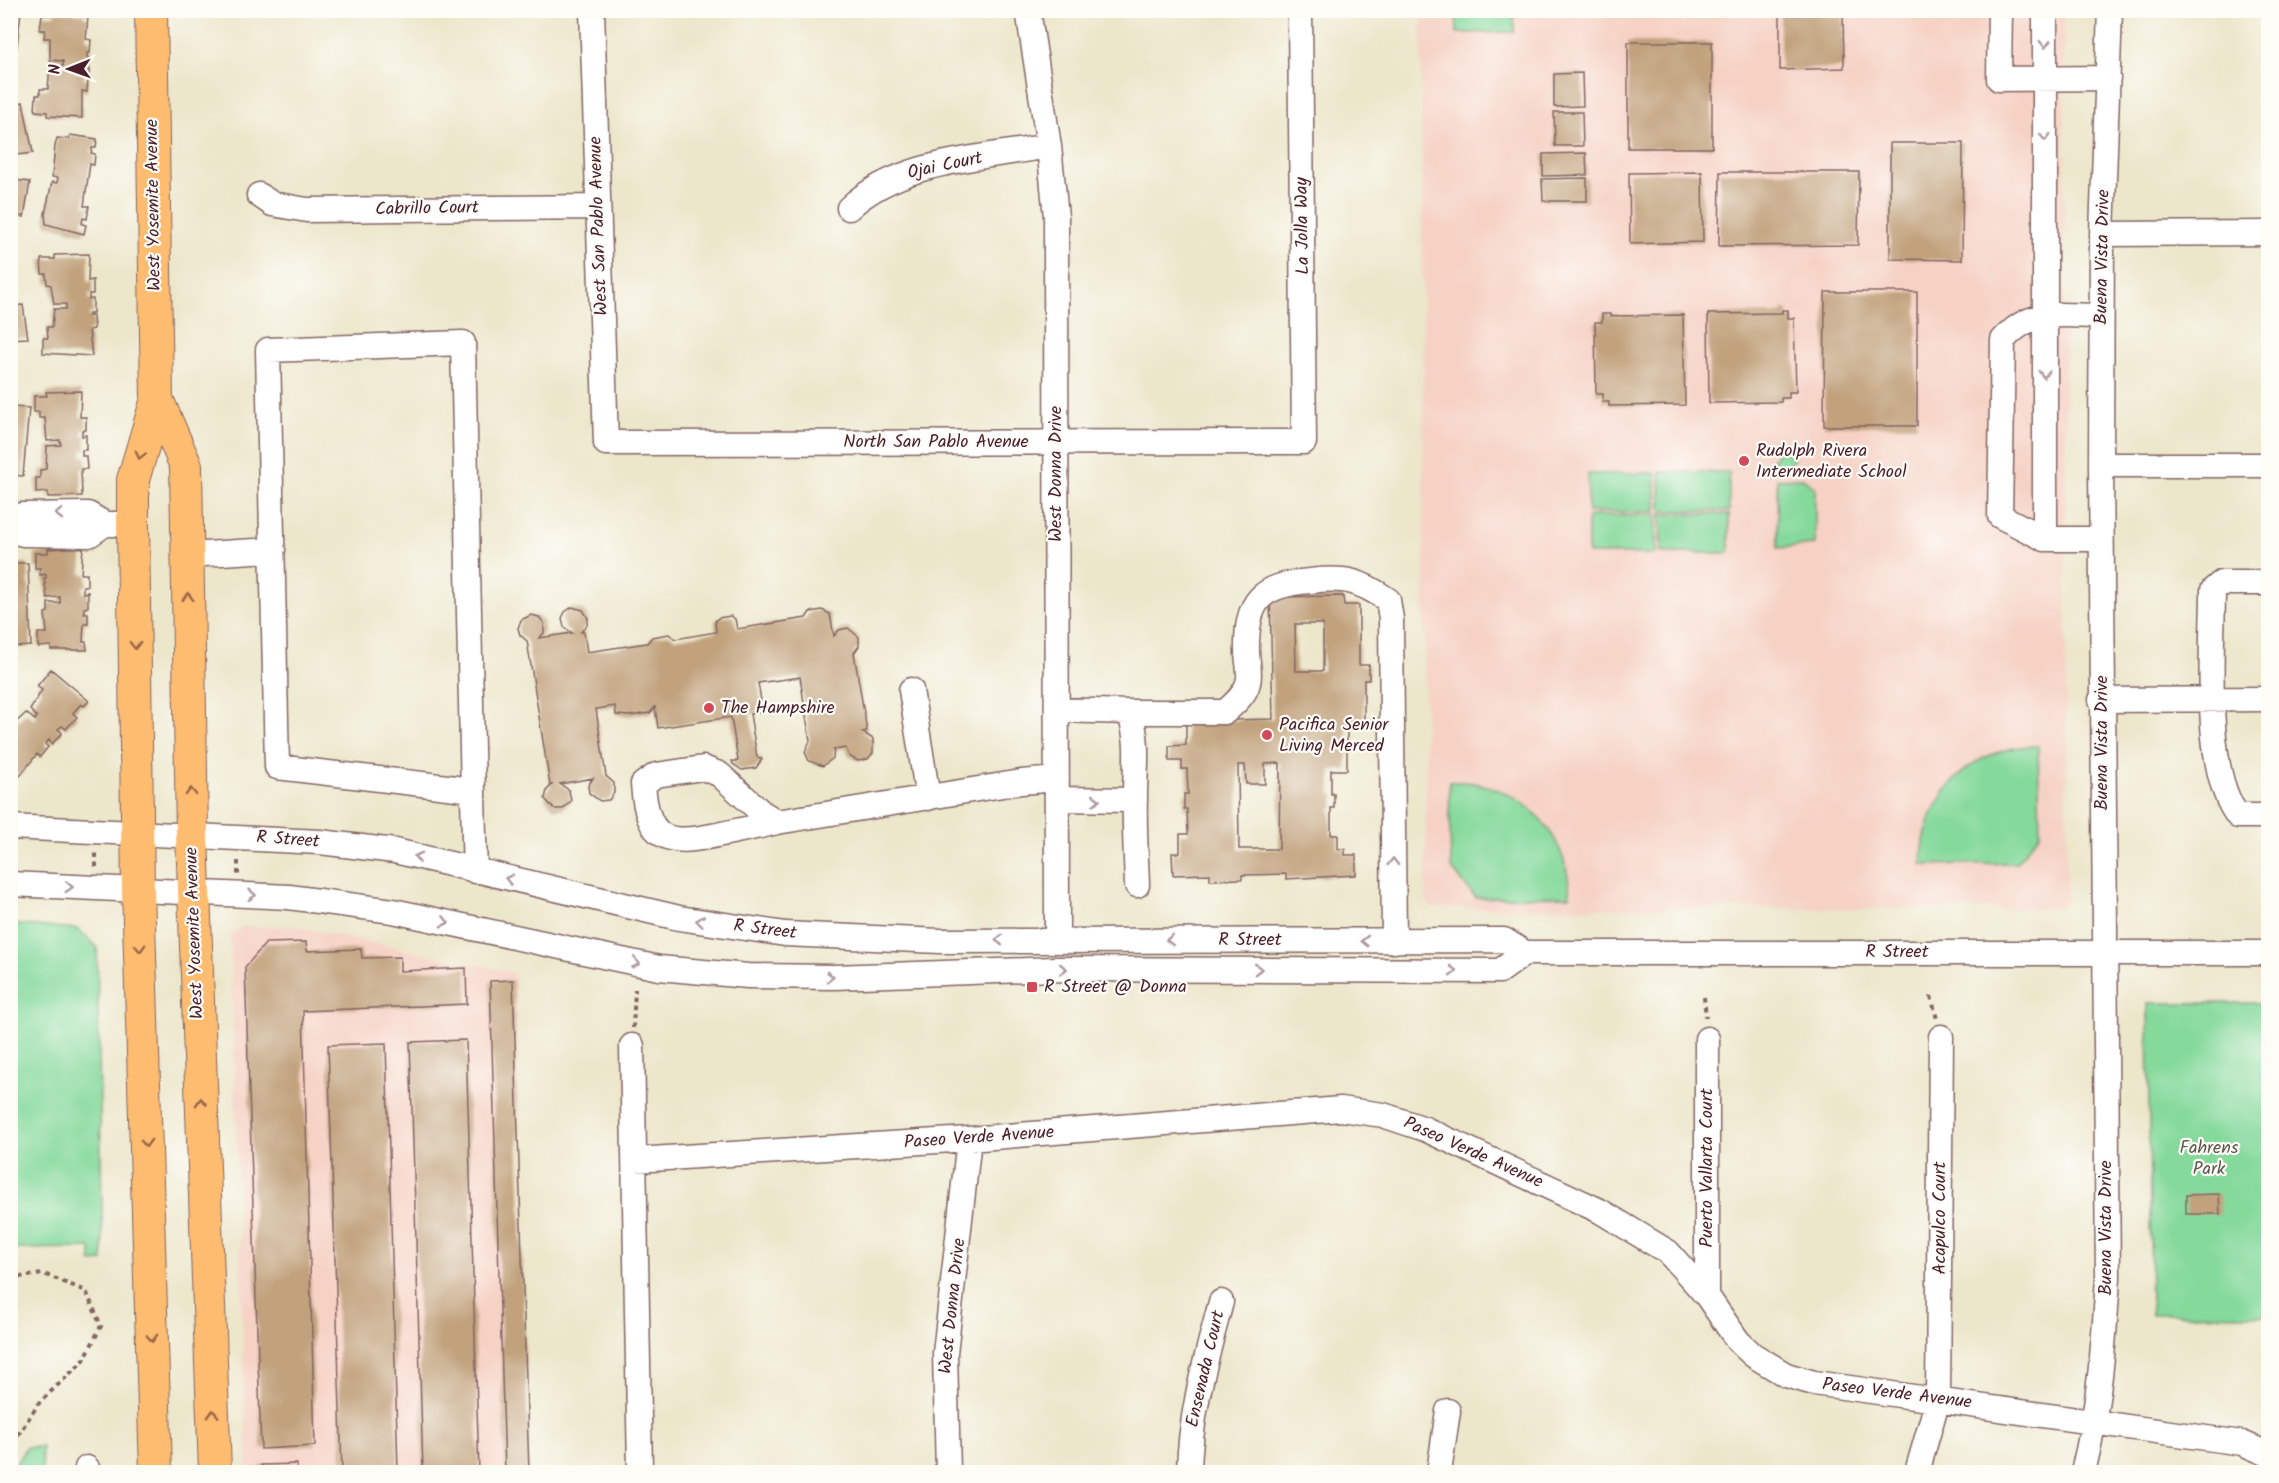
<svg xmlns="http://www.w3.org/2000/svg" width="2279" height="1483" font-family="Kalam,sans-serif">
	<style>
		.built { fill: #f6d2c5 }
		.green { fill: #84d99b; stroke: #677c63; stroke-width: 1.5 }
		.building { fill: #c1a27d; fill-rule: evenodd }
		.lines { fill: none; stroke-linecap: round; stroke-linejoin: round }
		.minor-casing { stroke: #836563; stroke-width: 27 }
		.major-casing { stroke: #836563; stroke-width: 34 }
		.path { stroke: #836563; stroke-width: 4; stroke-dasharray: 4.5 4.5; stroke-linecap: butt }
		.minor { stroke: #fff; stroke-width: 24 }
		.major { stroke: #febc70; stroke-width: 32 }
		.oneway { stroke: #ae9aa0 }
		.oneway2 { stroke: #9b664a }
		.poi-dot { fill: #d1495b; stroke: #fdfcf7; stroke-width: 2 }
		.labels { text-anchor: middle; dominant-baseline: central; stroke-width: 4.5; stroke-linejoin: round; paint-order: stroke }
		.street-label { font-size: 18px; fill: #4a1f2b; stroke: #fdfcf7 }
		.poi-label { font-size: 18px; fill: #4a1f2b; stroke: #fdfcf7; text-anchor: start }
		.park-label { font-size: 18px; fill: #5b574d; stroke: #fdfcf7 }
	</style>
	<rect width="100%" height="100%" fill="#fdfcf7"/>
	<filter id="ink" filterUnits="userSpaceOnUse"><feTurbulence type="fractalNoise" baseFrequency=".0167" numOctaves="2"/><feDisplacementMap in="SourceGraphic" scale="12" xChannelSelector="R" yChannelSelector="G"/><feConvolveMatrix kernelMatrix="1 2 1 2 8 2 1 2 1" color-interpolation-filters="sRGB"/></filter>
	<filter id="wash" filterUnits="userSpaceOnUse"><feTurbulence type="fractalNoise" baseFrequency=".008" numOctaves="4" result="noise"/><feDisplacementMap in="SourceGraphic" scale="24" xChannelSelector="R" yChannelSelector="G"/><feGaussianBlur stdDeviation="1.35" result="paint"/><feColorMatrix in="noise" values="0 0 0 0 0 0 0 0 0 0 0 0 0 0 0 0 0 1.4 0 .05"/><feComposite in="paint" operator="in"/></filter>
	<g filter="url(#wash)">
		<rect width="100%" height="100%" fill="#ece6ca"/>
		<path class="built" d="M1421,11H2064L2067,899L2065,906L2052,909L1431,908L1426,900Z
			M293,926L515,973L528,1472H247L230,936L242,927Z"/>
		<path class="green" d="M1456,11H1514V32L1457,33Z
			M1782,448L1794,459L1784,470L1772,460Z
			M1660,472H1729V511H1661Z
			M1656,473V512H1588V474Z
			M1803,478L1815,488V545L1778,548L1777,479Z
			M1660,514H1729V553H1661Z
			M1656,515V554H1588V516Z
			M2038,746L2040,833L2016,863L1922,865C1922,798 1970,745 2038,746Z
			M1449,782C1517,779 1568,829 1570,896L1476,898L1451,868Z
			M10,924L78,929L97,947L103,1261L91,1262V1248L11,1249Z
			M2148,1003H2268V1315L2151,1314Z
			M26,1447H42V1472H11Z"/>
		<g id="blocks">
			<path class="building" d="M1780,10L1843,12L1844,68L1780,70Z
				M11,11H21L17,47H14L12,59Z
				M55,11L84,14V17H88L86,39L91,40L90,53H87V58H89V74H84V79H88L87,92L82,91V118L47,116V112L35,111L36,95H40V89H48L50,65L63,66V61L50,60V38H44L45,30H40L42,15H55Z
				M1628,42H1712V148H1628Z
				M1582,73L1583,106L1554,107V74Z
				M23,102L33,153L17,155L10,125V105Z
				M1554,112H1582L1583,146H1555Z
				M70,135L97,139L96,148H92L91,153L95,154L94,165L90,164L84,206H89L87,219L83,218L82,224L86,225L84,234L46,224L45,214L52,182L57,183L58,178L52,177L55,146L57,138L69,139Z
				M1890,143H1963L1962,260L1890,259Z
				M1586,153L1587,175L1543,176V154Z
				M1702,172L1703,242L1630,244L1629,173Z
				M1720,172H1859L1858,245L1719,246Z
				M1587,178V201H1543L1542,179Z
				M14,180L30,182L24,217L10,214Z
				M89,254L88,281L93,280V294H89V299H93V313H89V316H93L94,329L89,330L92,356L43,353V338H48L47,327H52L54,309H66V304H54L51,285L47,284L46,274H42L41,259H55V255Z
				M1825,292H1917V426H1824Z
				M23,305L28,338L10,339V306Z
				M1782,310H1788V318H1794L1796,392H1789V398H1781V402L1709,403L1708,314L1782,313Z
				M1602,314H1610V316L1683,315L1685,405L1609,406V402H1603V394H1596L1595,322H1602Z
				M81,391L80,417H86V430H82V436L86,435V450H82V456H86L87,469H81L82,496L48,497V492L36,493V478H40V470L46,469L47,446L61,445L60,440L47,441L45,418H39V412H34V396H47L46,392Z
				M12,407L29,408L23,476L10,475Z
				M83,547L81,574H87V586H83V593L88,592V607L84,608V613H88V624H84L83,642H86L87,650H51V646L38,647V633H47L45,613L48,612V603H60V597L47,598L44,578H46V574L40,575V568H35V553H48V549Z
				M11,563H28L31,646L14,647Z
				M1343,596L1344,605H1359V665H1369V680H1364V725H1347V770H1331V794H1334V808H1331V835H1338V849H1345V855H1356V875L1286,879V874L1242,875V879L1210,880V874L1173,875L1172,853H1180V834H1188L1187,809H1184V794H1188L1187,769H1182V761H1169V746L1186,745V721L1273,719L1270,597ZM1295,624H1323V671H1296ZM1280,763L1279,849H1239L1238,765H1245L1246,784H1265V764Z
				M572,607L583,610L588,618L587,625L581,632H584L587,652L647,643L652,637L669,634L675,639L716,632L715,622L718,618L731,616L735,619L737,629L806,618L810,612L822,610L830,614L834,636L839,630L848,628L859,637V646L854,653L867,731L862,732L873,739V753L868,759L858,761L849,756L846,748L834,750L833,758L823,766L809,761L805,752L810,741L800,677L758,683L763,712L750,714L757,757L762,759L756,768L742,770L733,764L732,761H738L731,717L658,728L655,707L650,713L629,716L616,715L615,706L596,709L606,776L614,783V793L609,800L600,801L589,793L588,786L593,778L560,784L569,790L571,801L563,809H554L545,799L547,790L552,785H550L527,641L520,635L518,628L521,620L531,615L539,617L544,623V633L539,638L572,633L564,627L562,618L565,612Z
				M51,669L89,701L84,706L81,704L73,713L77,717L66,729L62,726L58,729L62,733L52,744L49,740L45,744L48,747L40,757L37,754L20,776L10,768V728L26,713L35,720L37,717L30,710L42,690L37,686Z
				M306,942L307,951L361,949L362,958L400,957V971L466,968L467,1004L303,1011L315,1446L261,1449L245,967L266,943Z
				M513,980L529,1472H505L490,981Z
				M466,1040L479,1472H423L410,1042Z
				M386,1043L398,1472H342L328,1045Z
				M2219,1194L2220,1214H2186V1195Z
				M297,1464V1472H261V1465Z"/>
		</g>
	</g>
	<g filter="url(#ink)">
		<use href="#blocks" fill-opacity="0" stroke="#836563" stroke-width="1.5"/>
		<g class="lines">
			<defs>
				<path id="minor" d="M592,10L606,443L1304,442L1300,10
					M1028,10L1049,146L1056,217L1057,940
					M2000,10L1999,79L2108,78
					M2045,10V539H2101
					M259,195L272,204L307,210L598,207
					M849,208C900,160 983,158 1049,146
					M2102,234L2268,233
					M2101,465H2268
					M10,520L22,515L88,514L105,524
					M10,531L24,534L89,535L105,524H133
					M2045,539L2000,516L2003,340C2032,307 2061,316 2101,316
					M188,555L273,550
					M2268,583H2221L2213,590C2213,648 2202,770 2238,816H2268
					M911,690L928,798
					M2101,700L2268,699
					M1057,710L1129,712C1140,740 1135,766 1135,795C1134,825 1136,855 1137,885
					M1129,712H1225C1234,704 1245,695 1248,683C1251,674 1247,661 1247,651C1246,600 1261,585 1310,581C1345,577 1359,580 1388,600L1391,619L1394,941
					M473,790L277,767L268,350L463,343L474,839L475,871
					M1057,799L1135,800
					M777,822C757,827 737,831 717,835C667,846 647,841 643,784L656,775L703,768L719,774L761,812L777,822L1021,782L1057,779
					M10,827L320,842L395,851L679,918L785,934L940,941L1504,940L1525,953H2268
					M10,884L289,897L393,911L659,968L748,976L834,977L1055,969L1500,971L1525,953
					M632,1046L640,1470
					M635,1160L969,1139L1341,1109L1383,1115L1425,1129L1600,1211L1668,1252L1707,1296L1738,1341L1753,1355L1786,1375L1814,1383L2242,1443L2268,1454
					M1707,1296V1039
					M87,1468L88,1472
					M948,1472L945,1353L969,1139
					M1189,1472C1190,1413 1206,1359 1221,1302
					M1439,1472L1448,1411
					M1917,1472L1938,1399L1941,1037
					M2083,1472C2099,1408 2104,1344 2108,1277L2101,465L2102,234L2110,10"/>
				<path id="major" d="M151,10L157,399L133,480V524L138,890L156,1472
					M157,399L186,466L192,835L215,1472"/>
			</defs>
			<use href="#minor" class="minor-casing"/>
			<use href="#major" class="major-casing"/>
			<path class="path" d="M238,861V876
				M96,867V850
				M1931,996L1937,1019
				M1704,997L1706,1018
				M633,1028L635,989
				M10,1278L44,1274L86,1291L101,1326L84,1360L39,1403L10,1447"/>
			<use href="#minor" class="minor"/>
			<use href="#major" class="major"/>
		</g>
		<defs><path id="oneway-chevron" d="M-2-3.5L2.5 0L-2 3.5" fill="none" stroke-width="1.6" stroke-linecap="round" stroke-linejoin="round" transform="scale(1.5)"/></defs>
		<g class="oneway">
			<use href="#oneway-chevron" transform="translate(2045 44) rotate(90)"/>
			<use href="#oneway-chevron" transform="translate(2045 137) rotate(90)"/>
			<use href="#oneway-chevron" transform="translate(2044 374) rotate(90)"/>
			<use href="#oneway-chevron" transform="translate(59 514) rotate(179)"/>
			<use href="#oneway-chevron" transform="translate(1096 800)"/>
			<use href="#oneway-chevron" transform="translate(418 857) rotate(-166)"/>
			<use href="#oneway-chevron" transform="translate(1393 862) rotate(-89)"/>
			<use href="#oneway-chevron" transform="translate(509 879) rotate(-166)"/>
			<use href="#oneway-chevron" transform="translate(69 887) rotate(3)"/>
			<use href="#oneway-chevron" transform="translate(252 895) rotate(3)"/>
			<use href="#oneway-chevron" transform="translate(700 921) rotate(-172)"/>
			<use href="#oneway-chevron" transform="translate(445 922) rotate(13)"/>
			<use href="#oneway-chevron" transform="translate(999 940) rotate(180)"/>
			<use href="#oneway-chevron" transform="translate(1170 940) rotate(-180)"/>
			<use href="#oneway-chevron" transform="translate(1365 941) rotate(-180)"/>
			<use href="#oneway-chevron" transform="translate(636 963) rotate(11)"/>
			<use href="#oneway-chevron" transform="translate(1063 969)"/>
			<use href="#oneway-chevron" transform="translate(1258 969) rotate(1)"/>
			<use href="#oneway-chevron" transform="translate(1453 971)"/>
			<use href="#oneway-chevron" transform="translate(830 977)"/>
		</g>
		<g class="oneway2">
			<use href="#oneway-chevron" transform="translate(140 455) rotate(106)"/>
			<use href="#oneway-chevron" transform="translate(188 597) rotate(-91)"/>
			<use href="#oneway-chevron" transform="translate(135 645) rotate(89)"/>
			<use href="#oneway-chevron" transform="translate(191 792) rotate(-91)"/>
			<use href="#oneway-chevron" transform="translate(140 948) rotate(88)"/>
			<use href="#oneway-chevron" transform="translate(201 1102) rotate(-92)"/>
			<use href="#oneway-chevron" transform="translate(146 1143) rotate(88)"/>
			<use href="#oneway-chevron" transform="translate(152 1338) rotate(88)"/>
			<use href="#oneway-chevron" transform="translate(213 1414) rotate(-92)"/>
		</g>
	</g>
	<g class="poi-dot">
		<circle cx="1744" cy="461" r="6"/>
		<circle cx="709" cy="708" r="6"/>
		<circle cx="1267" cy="735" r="6"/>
		<rect x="1026" y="981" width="12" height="12" rx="3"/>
	</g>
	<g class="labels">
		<g class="street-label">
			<text transform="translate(945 166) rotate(-12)">Ojai Court</text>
			<text transform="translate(154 205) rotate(-91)">West Yosemite Avenue</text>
			<text transform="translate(427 209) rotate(-1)">Cabrillo Court</text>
			<text transform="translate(599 226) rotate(-92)">West San Pablo Avenue</text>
			<text transform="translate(1303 226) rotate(-91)">La Jolla Way</text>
			<text transform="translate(2103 257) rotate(-89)">Buena Vista Drive</text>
			<text x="936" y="442">North San Pablo Avenue</text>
			<text transform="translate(1056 474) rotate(-90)">West Donna Drive</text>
			<text transform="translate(2102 743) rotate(-90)">Buena Vista Drive</text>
			<text transform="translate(288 840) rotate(4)">R Street</text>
			<text transform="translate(765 930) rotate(7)">R Street</text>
			<text transform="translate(195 933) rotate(-92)">West Yosemite Avenue</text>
			<text x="1250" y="940">R Street</text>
			<text x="1897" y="952">R Street</text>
			<text transform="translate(979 1138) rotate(-4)">Paseo Verde Avenue</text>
			<text transform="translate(1473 1153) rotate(24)">Paseo Verde Avenue</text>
			<text transform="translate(1707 1168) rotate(-90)">Puerto Vallarta Court</text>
			<text transform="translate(1940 1218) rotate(-90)">Acapulco Court</text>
			<text transform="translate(2106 1228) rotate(-90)">Buena Vista Drive</text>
			<text transform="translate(953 1306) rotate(-84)">West Donna Drive</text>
			<text transform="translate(1206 1369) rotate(-77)">Ensenada Court</text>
			<text transform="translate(1897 1394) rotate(7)">Paseo Verde Avenue</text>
		</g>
		<g class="poi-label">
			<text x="1756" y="451">Rudolph Rivera<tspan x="1756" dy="21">Intermediate School</tspan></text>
			<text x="721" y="708">The Hampshire</text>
			<text x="1279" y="725">Pacifica Senior<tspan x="1279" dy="21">Living Merced</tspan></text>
			<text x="1044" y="987">R Street @ Donna</text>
		</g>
		<g class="park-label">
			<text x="2209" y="1148">Fahrens<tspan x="2209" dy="21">Park</tspan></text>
		</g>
	</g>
	<rect width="2279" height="1483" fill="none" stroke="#fdfcf7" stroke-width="36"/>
	<g transform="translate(69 69) rotate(269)" stroke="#fdfcf7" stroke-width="4.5" paint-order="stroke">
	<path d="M0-4.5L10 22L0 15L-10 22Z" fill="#4a1f2b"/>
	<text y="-9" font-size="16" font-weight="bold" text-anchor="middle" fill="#4a1f2b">N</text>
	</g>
</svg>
